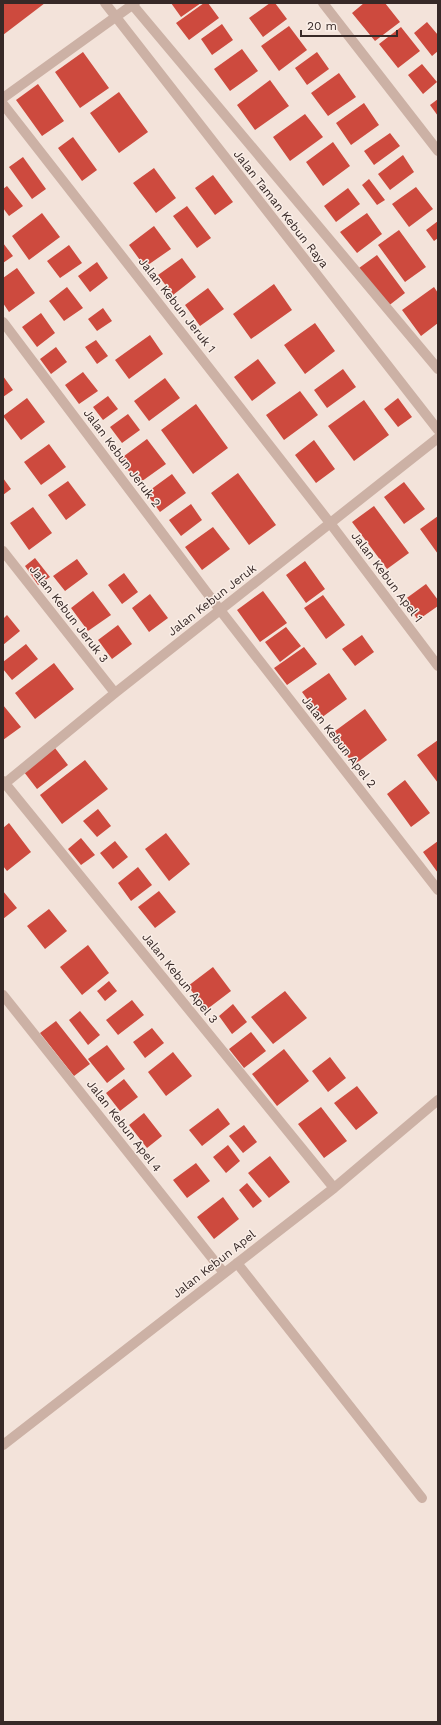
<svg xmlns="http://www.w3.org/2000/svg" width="441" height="1725" font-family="'Work Sans',sans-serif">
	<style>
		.building { fill: #cd4a3e }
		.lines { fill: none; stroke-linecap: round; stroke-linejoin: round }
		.minor { stroke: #ccb1a5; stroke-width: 10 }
		.labels { text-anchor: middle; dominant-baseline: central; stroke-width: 3; stroke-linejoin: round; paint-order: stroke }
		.street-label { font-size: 12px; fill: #372927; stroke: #faeee7 }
	</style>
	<rect width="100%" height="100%" fill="#f3e3da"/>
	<path class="building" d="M3,3H45L3,35Z
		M171,3H201L181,17Z
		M204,3H208L219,18L189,40L176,23Z
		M270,3H275L287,19L263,37L249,18Z
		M364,3H385L400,22L375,41L352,13Z
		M427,22L438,35V51L432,56L414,33Z
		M222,24L233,40L212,55L201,39Z
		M289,26L307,50L279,71L261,46Z
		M401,27L420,51L398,68L379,44Z
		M242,49L258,71L230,91L214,69Z
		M83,52L109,88L80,108L55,72Z
		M317,52L329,69L307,85L295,68Z
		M422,64L437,82L423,94L408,75Z
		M339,73L356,97L328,116L311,93Z
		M270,80L289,106L255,130L237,105Z
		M38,84L64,121L42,136L16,100Z
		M119,92L148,132L119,153L90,113Z
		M438,99V116L430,105Z
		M364,103L379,125L351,145L336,123Z
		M305,114L323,137L290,161L273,137Z
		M390,133L400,146L374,165L364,151Z
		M73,137L97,170L82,181L58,148Z
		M333,142L350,166L323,186L306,162Z
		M403,155L414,172L390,190L378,174Z
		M23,157L46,189L32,199L9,167Z
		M154,168L176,198L156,213L133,183Z
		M213,175L233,202L215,215L195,188Z
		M369,179L385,200L377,205L362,185Z
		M7,186L23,206L9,216L3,208V189Z
		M416,187L433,209L409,227L392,204Z
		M348,188L360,204L336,222L324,206Z
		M187,206L211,238L197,248L173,216Z
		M42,213L60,237L29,260L12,236Z
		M367,213L382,234L357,253L340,232Z
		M438,221V238L434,241L426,230Z
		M154,226L171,249L145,267L129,245Z
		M399,230L426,267L405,282L378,245Z
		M3,243L13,256L3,263Z
		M69,245L82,263L60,278L47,261Z
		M377,255L405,293L387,307L359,268Z
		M182,258L196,277L173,295L158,275Z
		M97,262L108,278L90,292L78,276Z
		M17,268L35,293L9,312L3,303V278Z
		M274,284L292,310L251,339L233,314Z
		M67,287L83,308L64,321L49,301Z
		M434,287L438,293V323L421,336L402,310Z
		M208,288L224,309L200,326L185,305Z
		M103,308L112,321L97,331L88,319Z
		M41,313L55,333L37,347L22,327Z
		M315,323L335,351L305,374L284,345Z
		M150,335L163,354L129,379L115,360Z
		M96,340L108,356L97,364L85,347Z
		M56,347L67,362L51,374L40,359Z
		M258,359L276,383L252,401L234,377Z
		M343,369L356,387L327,408L314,390Z
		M83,372L98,391L79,404L65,385Z
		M3,376L13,390L3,397Z
		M165,378L180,398L149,421L134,401Z
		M300,391L318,415L284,440L266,415Z
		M108,396L118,409L103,420L93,407Z
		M27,398L45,422L21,440L3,416Z
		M398,398L412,417L398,427L384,409Z
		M364,400L389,435L354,461L328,426Z
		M196,404L228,448L193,474L161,430Z
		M128,414L140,430L122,443L110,427Z
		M147,439L166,464L138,484L120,459Z
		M314,440L335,469L316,483L295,455Z
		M49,444L66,467L41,485L24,462Z
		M238,473L276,525L249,545L211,493Z
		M172,474L186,493L160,512L146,493Z
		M3,478L11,489L3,495Z
		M68,481L86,505L66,520L48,495Z
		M404,482L425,509L404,524L384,497Z
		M191,504L202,520L181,536L169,520Z
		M374,506L409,553L387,569L352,522Z
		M33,507L52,533L29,550L10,523Z
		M438,516V554L420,529Z
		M213,527L230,549L202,570L185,547Z
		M35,558L50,577L38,585L25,566Z
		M77,559L88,574L65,591L53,576Z
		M305,561L325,589L306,603L286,575Z
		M124,573L138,592L122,604L108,585Z
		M426,584L438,600V606L418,620L404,600Z
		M93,591L111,615L88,631L71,608Z
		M263,591L287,623L260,642L237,610Z
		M150,594L168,618L149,632L132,608Z
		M323,595L345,625L326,639L304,608Z
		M7,615L20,631L3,645V619Z
		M118,625L132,644L112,659L98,640Z
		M286,627L301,646L280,662L265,642Z
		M362,635L374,652L355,666L342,649Z
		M26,644L38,659L12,680L3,669V662Z
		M304,647L317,664L287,685L274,668Z
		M54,663L74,689L35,719L15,693Z
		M329,673L347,699L321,718L302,692Z
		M3,705L21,727L3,740Z
		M365,709L387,740L354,765L331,734Z
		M438,740V783L417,755Z
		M55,748L68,765L37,789L24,772Z
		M85,760L108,789L62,824L40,795Z
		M405,780L430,813L411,827L387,794Z
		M98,809L111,826L97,837L83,821Z
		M9,823L31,852L7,871L3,866V828Z
		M166,833L190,864L169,881L145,849Z
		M81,838L95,855L81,865L68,849Z
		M115,841L128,857L113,869L100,853Z
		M438,841V873L423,852Z
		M138,867L152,885L131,901L118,883Z
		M3,891L17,908L3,919Z
		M159,891L176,912L155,928L138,907Z
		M49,909L67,931L45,949L27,926Z
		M88,945L109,973L82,995L60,967Z
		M213,967L231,991L206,1010L188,986Z
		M109,981L117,991L105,1001L97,991Z
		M285,991L307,1018L273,1044L251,1017Z
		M132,1000L144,1015L118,1035L106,1020Z
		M233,1004L247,1022L232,1034L219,1016Z
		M80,1011L100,1035L88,1045L69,1020Z
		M56,1021L90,1064L74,1076L40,1033Z
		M152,1028L164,1043L145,1058L133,1042Z
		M251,1032L266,1051L244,1068L229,1049Z
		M107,1045L125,1069L107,1083L88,1059Z
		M284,1049L309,1081L277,1106L252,1074Z
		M173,1052L192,1076L166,1096L148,1072Z
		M330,1057L346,1078L328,1092L312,1071Z
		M124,1079L138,1097L120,1111L106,1093Z
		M357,1086L378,1113L356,1130L334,1103Z
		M321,1107L347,1141L324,1158L298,1124Z
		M218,1108L230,1124L202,1146L189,1130Z
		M144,1113L162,1136L147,1148L129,1125Z
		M244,1125L257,1142L243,1153L229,1136Z
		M228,1145L240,1161L226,1173L213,1157Z
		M270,1156L290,1182L269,1198L248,1173Z
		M196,1163L210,1181L187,1198L173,1180Z
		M247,1183L262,1201L253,1208L239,1190Z
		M223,1197L239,1219L214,1239L197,1217Z"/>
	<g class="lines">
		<path class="minor" d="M105,3L438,430
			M131,3L438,369
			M323,3L438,151
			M3,98L135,3
			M3,104L330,523L438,666
			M3,322L220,610L438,890
			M3,551L115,693
			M3,781L334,1188
			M3,785L115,693L438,438
			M3,995L224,1273
			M237,1263L422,1498
			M3,1445L334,1188L438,1100"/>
	</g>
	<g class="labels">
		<g class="street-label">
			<text transform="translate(281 209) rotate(52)">Jalan Taman Kebun Raya</text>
			<text transform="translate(177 305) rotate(52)">Jalan Kebun Jeruk 1</text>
			<text transform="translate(122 458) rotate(53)">Jalan Kebun Jeruk 2</text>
			<text transform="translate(387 577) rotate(53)">Jalan Kebun Apel 1</text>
			<text transform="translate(212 600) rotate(-38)">Jalan Kebun Jeruk</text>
			<text transform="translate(69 614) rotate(52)">Jalan Kebun Jeruk 3</text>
			<text transform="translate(339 742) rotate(52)">Jalan Kebun Apel 2</text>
			<text transform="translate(180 978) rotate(51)">Jalan Kebun Apel 3</text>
			<text transform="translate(124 1126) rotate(52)">Jalan Kebun Apel 4</text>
			<text transform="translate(214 1264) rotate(-38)">Jalan Kebun Apel</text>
		</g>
	</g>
	<rect width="441" height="1725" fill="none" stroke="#372927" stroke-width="8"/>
	<path d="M301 30v6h96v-6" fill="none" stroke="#372927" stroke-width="2"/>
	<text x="307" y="30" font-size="12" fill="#372927" stroke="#faeee7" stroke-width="3" paint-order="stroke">20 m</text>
</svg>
